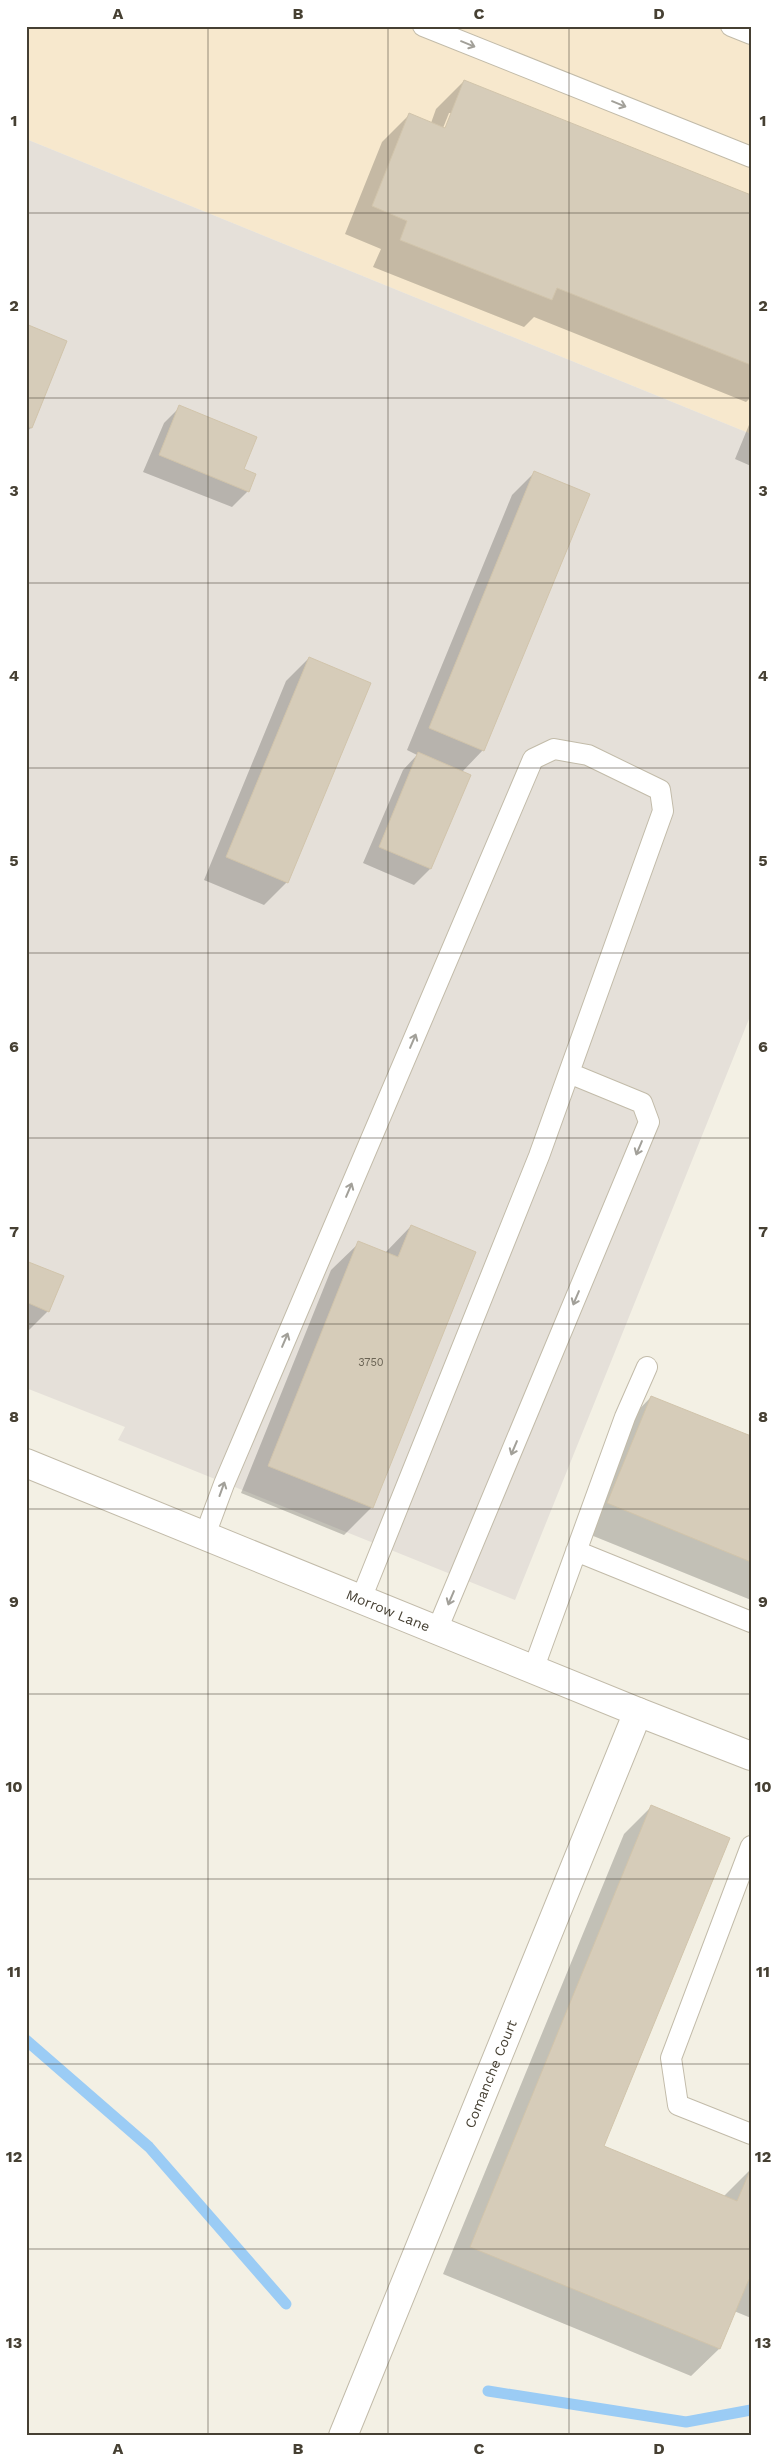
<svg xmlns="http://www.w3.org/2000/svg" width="777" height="2462" font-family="'Work Sans',sans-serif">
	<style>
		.commercial { fill: #f7e8cd }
		.industrial { fill: #e5e0d9 }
		.shadow { fill: #0003; fill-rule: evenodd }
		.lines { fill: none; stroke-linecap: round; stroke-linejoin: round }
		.stream { stroke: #9bccf5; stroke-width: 11 }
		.building { fill: #d6ccb9; stroke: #d1c4ab }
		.lane-casing { stroke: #c2bba9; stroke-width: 22 }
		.street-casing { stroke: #c2bba9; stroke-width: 30 }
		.lane { stroke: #fff; stroke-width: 20 }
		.street { stroke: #fff; stroke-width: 28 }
		.oneway { stroke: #a2a099 }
		.grid { fill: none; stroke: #464033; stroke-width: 1; stroke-opacity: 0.55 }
		.labels { text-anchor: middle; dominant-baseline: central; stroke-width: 4; stroke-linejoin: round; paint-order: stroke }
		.number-label { font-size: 11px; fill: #6a6354 }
		.street-label { font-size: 14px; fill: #464033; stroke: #fff }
		.neatline { fill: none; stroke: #464033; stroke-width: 2 }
		.grid-label { font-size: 16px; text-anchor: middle; font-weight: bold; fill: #464033 }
	</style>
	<rect width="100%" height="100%" fill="#f3f0e4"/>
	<path class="commercial" d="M26,26H751V434L26,139Z"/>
	<path class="industrial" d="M26,139L751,434V1014L515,1600L118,1440L125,1427L26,1388Z"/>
	<path class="shadow" d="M464,81L751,196V397L746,402L534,317L524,327L373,267L381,249L345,234L382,142L409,115L431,123L436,109ZM449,113H452L444,134L441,133Z
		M26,325L66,341L31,428L26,432Z
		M180,407L242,470L248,491L232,507L143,472L164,423Z
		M751,420V466L735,459Z
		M534,473L483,750L462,772L430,869L414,885L363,863L403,770L417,755L407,750L512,495Z
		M309,658L287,882L264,905L204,880L286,681Z
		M411,1226L372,1507L344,1535L241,1493L331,1270L359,1243L385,1253Z
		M26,1262L48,1311L26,1333Z
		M651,1397L751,1437V1600L581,1531L624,1425Z
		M652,1806L602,2147L724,2196L751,2169L743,2277L751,2281V2318L734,2311L719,2349L691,2376L443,2274L624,1834Z"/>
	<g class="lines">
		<path class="stream" d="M26,2040L149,2147L286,2304
			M488,2391L686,2422L751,2410"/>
	</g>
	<path class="building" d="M464,80L751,195V365L557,288L552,300L400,240L407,221L372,206L409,113L445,128Z
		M26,324L67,341L32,428L26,426Z
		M179,405L257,437L244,469L256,474L249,492L159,455Z
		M534,471L590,494L484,751L429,728Z
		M309,657L371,683L288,883L226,857Z
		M418,752L471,775L431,869L379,847Z
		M411,1225L476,1252L373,1508L268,1466L358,1241L398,1257Z
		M26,1261L64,1276L49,1312L26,1302Z
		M651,1396L751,1436V1562L607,1503Z
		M651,1805L730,1838L604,2146L737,2201L751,2168V2279H749L720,2349L470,2247Z"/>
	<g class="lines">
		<defs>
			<path id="lane" d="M423,26L751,157
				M731,26L751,34
				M205,1535L224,1484L533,759L554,749L588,755L660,790L663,811L539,1156L361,1599
				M576,1551L751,1622
				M437,1630L649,1122L642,1103L569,1073
				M533,1670L625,1417L647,1367
				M751,1846L671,2058L678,2105L751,2134"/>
			<g id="street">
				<path id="s1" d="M26,1463L638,1712L751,1756"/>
				<path id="s2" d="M343,2436L638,1712"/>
			</g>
		</defs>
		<use href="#lane" class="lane-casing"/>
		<use href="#street" class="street-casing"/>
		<use href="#lane" class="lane"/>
		<use href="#street" class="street"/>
	</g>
	<defs><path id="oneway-shaft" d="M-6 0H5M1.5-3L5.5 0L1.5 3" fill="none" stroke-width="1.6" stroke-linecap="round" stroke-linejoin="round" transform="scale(1.25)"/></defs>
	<g class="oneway">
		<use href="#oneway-shaft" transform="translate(468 44) rotate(22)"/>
		<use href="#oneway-shaft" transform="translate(619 104) rotate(22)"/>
		<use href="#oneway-shaft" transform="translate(413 1041) rotate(-67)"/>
		<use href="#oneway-shaft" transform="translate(639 1148) rotate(113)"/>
		<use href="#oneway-shaft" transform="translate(349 1190) rotate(-67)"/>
		<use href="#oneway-shaft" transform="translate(576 1298) rotate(113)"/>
		<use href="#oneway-shaft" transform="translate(285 1340) rotate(-67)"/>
		<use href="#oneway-shaft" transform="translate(514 1448) rotate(113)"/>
		<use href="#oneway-shaft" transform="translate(222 1489) rotate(-70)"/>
		<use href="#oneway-shaft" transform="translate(451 1598) rotate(113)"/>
	</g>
	<path class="grid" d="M208,26V2436M388,26V2436M569,26V2436M26,213H751M26,398H751M26,583H751M26,768H751M26,953H751M26,1138H751M26,1324H751M26,1509H751M26,1694H751M26,1879H751M26,2064H751M26,2249H751"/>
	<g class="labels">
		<g class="number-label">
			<text x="371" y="1362">3750</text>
		</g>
		<g class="street-label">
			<text stroke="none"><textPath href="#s1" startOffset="391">Morrow Lane</textPath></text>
			<text stroke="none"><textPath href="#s2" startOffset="391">Comanche Court</textPath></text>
		</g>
	</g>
	<rect width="777" height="2462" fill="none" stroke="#ffffff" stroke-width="55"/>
	<rect x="28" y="28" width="722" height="2406" class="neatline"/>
	<g class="grid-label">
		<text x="118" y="19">A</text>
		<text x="298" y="19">B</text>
		<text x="479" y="19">C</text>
		<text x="659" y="19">D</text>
		<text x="14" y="126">1</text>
		<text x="763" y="126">1</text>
		<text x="14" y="311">2</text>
		<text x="763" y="311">2</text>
		<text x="14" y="496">3</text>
		<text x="763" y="496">3</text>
		<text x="14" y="681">4</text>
		<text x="763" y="681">4</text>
		<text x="14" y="866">5</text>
		<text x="763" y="866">5</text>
		<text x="14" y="1052">6</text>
		<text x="763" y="1052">6</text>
		<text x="14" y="1237">7</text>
		<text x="763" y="1237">7</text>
		<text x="14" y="1422">8</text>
		<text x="763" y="1422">8</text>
		<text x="14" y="1607">9</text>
		<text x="763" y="1607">9</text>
		<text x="14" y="1792">10</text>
		<text x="763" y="1792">10</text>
		<text x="14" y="1977">11</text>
		<text x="763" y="1977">11</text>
		<text x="14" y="2162">12</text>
		<text x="763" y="2162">12</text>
		<text x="14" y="2348">13</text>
		<text x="763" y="2348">13</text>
		<text x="118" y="2454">A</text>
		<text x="298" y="2454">B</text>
		<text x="479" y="2454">C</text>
		<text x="659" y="2454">D</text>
	</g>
</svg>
